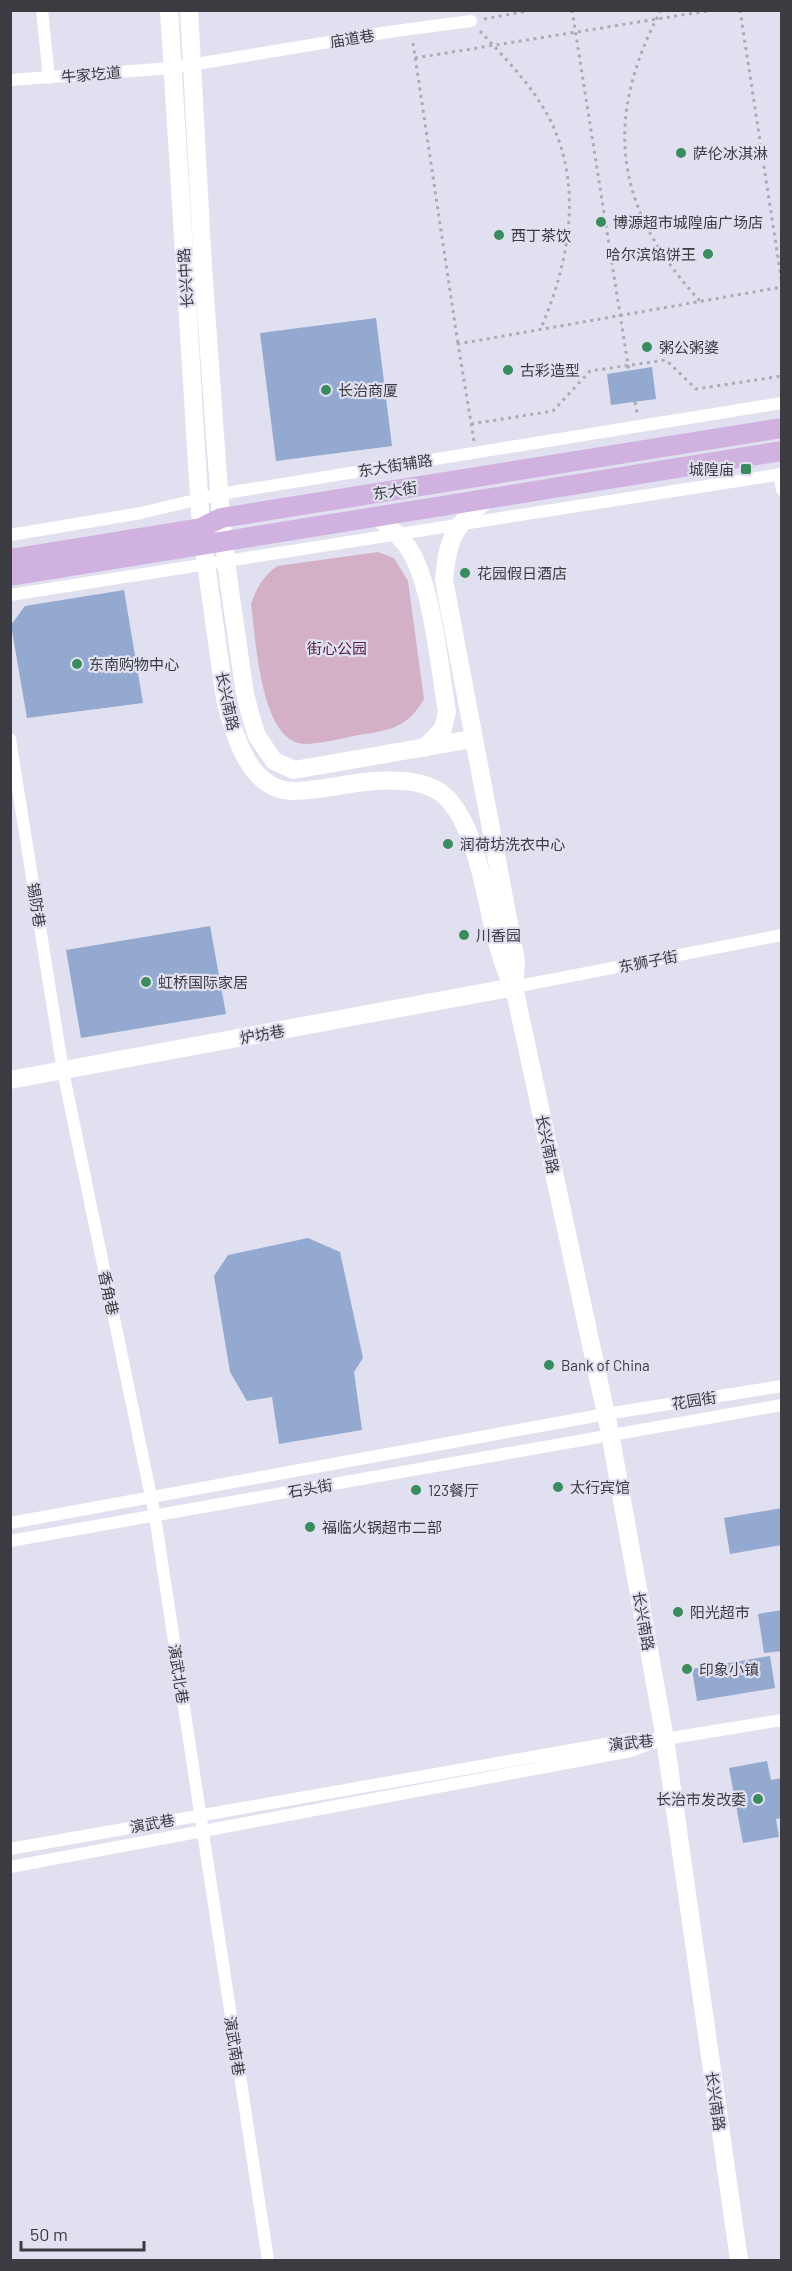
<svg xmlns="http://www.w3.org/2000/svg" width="792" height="2271" font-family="Barlow,'Noto Sans SC',sans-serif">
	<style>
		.green { fill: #d4b0c6 }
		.building { fill: #93a9cf }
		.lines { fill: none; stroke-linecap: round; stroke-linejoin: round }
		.path { stroke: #ababb7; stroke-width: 3; stroke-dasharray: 3 4.5; stroke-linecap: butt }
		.street { stroke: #fff; stroke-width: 12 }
		.secondary { stroke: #fff; stroke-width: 18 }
		.primary { stroke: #d0b1df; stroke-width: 20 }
		.poi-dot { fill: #3a8c5e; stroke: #e1e0f0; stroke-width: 2 }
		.labels { text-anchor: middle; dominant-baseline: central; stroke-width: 4.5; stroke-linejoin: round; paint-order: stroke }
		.street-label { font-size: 15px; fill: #3b3b41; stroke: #e1e0f0 }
		.poi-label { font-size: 15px; fill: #3b3b41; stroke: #e1e0f0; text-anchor: start }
		.park-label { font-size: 15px; fill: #552145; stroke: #e1e0f0 }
	</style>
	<rect width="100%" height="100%" fill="#e1e0f0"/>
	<path class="green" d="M378,552L394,558L408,581L424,699C407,728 391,730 359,735C342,738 321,744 304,744C260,742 256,638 251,605C256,588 263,577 277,566Z"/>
	<path class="building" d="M376,318L392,446L276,461L260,333Z
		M652,367L656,399L611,405L607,374Z
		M124,590L143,703L27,718L11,625L25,606Z
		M210,926L226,1014L81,1038L66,950Z
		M308,1238L340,1252L363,1358L354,1372L362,1430L279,1444L272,1397L247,1401L230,1372L214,1276L228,1255Z
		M782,1508V1545L730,1554L724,1518Z
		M782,1610V1651L764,1653L758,1614Z
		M770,1656L775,1688L697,1701L692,1669Z
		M767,1761L771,1780L782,1778V1818L776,1819L779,1837L743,1843L729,1768Z"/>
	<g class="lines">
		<path class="path" d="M572,10L629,371
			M661,10C602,122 615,209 700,301
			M740,10L782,284
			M484,19L533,10
			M480,31C500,53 523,76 539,101C586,171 572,256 541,328
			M413,43L458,344
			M415,58L713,10
			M635,402L637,413
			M471,424L553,411L590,371L666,360L696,389L782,376
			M474,441L458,344L782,287"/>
		<path class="street" d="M42,10L49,78
			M10,80L172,68L395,31L471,21
			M779,474L782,490
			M10,535L141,513L220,494L782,403
			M10,595L782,474
			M10,739L63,1071L155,1516L268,2260
			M514,987L782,935
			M10,1523L606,1414L782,1386
			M10,1541L782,1405
			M10,1849L634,1739H665L782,1720
			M10,1867L631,1751L655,1742"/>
		<path class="secondary" d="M169,10L201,528L225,699C233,732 249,791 293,791C330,790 363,778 402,781C418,782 435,786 447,798C487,841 485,932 513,986
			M189,10L203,267L221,518L229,584L245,694L251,717L257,736L274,761L294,770L472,739
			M486,500C453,527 448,538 444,580L516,961L514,987L610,1433L665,1739L739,2260
			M378,517C390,528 404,539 412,554C432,589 440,670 447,712L443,729L424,748
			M10,1080L514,987"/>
		<path class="primary" d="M10,559L201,528L221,518L782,428
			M10,576L782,451"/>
	</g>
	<g class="poi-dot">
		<circle cx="681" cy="153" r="6"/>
		<circle cx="601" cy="222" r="6"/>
		<circle cx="499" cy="235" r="6"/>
		<circle cx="708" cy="254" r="6"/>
		<circle cx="647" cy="347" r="6"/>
		<circle cx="508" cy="370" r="6"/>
		<circle cx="326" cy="390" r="6"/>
		<rect x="740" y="463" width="12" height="12" rx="3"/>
		<circle cx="465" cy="573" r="6"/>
		<circle cx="77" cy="664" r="6"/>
		<circle cx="448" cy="844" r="6"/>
		<circle cx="464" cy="935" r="6"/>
		<circle cx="146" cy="982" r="6"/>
		<circle cx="549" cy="1365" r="6"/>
		<circle cx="558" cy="1487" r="6"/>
		<circle cx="416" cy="1490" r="6"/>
		<circle cx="310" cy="1527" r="6"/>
		<circle cx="678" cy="1612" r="6"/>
		<circle cx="687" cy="1669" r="6"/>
		<circle cx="758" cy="1799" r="6"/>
	</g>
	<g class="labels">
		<g class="street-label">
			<text transform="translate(352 38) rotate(-9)">庙道巷</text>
			<text transform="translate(91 74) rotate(-5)">牛家圪道</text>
			<text transform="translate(185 278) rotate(-94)">长兴中路</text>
			<text transform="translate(395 465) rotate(-9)">东大街辅路</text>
			<text transform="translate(395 490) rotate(-9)">东大街</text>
			<text transform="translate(228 701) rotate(78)">长兴南路</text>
			<text transform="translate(37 905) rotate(81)">锡防巷</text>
			<text transform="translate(648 961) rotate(-11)">东狮子街</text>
			<text transform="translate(262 1034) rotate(-10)">炉坊巷</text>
			<text transform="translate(548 1144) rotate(78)">长兴南路</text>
			<text transform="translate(109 1293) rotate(78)">香角巷</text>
			<text transform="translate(694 1400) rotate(-9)">花园街</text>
			<text transform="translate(310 1488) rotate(-10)">石头街</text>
			<text transform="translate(644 1621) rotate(80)">长兴南路</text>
			<text transform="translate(179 1674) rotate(81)">演武北巷</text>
			<text transform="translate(631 1742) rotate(-6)">演武巷</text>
			<text transform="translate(152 1823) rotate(-10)">演武巷</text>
			<text transform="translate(235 2046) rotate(81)">演武南巷</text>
			<text transform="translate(716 2101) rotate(82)">长兴南路</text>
		</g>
		<g class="poi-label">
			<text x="693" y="153">萨伦冰淇淋</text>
			<text x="613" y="222">博源超市城隍庙广场店</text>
			<text x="511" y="235">西丁茶饮</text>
			<text x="696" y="254" text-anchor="end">哈尔滨馅饼王</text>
			<text x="659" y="347">粥公粥婆</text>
			<text x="520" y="370">古彩造型</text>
			<text x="338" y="390">长治商厦</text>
			<text x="734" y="469" text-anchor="end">城隍庙</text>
			<text x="477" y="573">花园假日酒店</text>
			<text x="89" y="664">东南购物中心</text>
			<text x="460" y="844">润荷坊洗衣中心</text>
			<text x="476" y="935">川香园</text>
			<text x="158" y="982">虹桥国际家居</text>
			<text x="561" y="1365">Bank of China</text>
			<text x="570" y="1487">太行宾馆</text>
			<text x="428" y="1490">123餐厅</text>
			<text x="322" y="1527">福临火锅超市二部</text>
			<text x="690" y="1612">阳光超市</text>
			<text x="699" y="1669">印象小镇</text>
			<text x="746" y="1799" text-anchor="end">长治市发改委</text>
		</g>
		<g class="park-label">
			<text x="337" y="648">街心公园</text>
		</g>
	</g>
	<rect width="792" height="2271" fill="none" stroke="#3b3b41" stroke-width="24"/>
	<path d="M21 2241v9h123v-9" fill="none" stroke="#3b3b41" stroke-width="3"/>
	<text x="30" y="2241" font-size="18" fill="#3b3b41" stroke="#e1e0f0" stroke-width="4.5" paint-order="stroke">50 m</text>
</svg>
